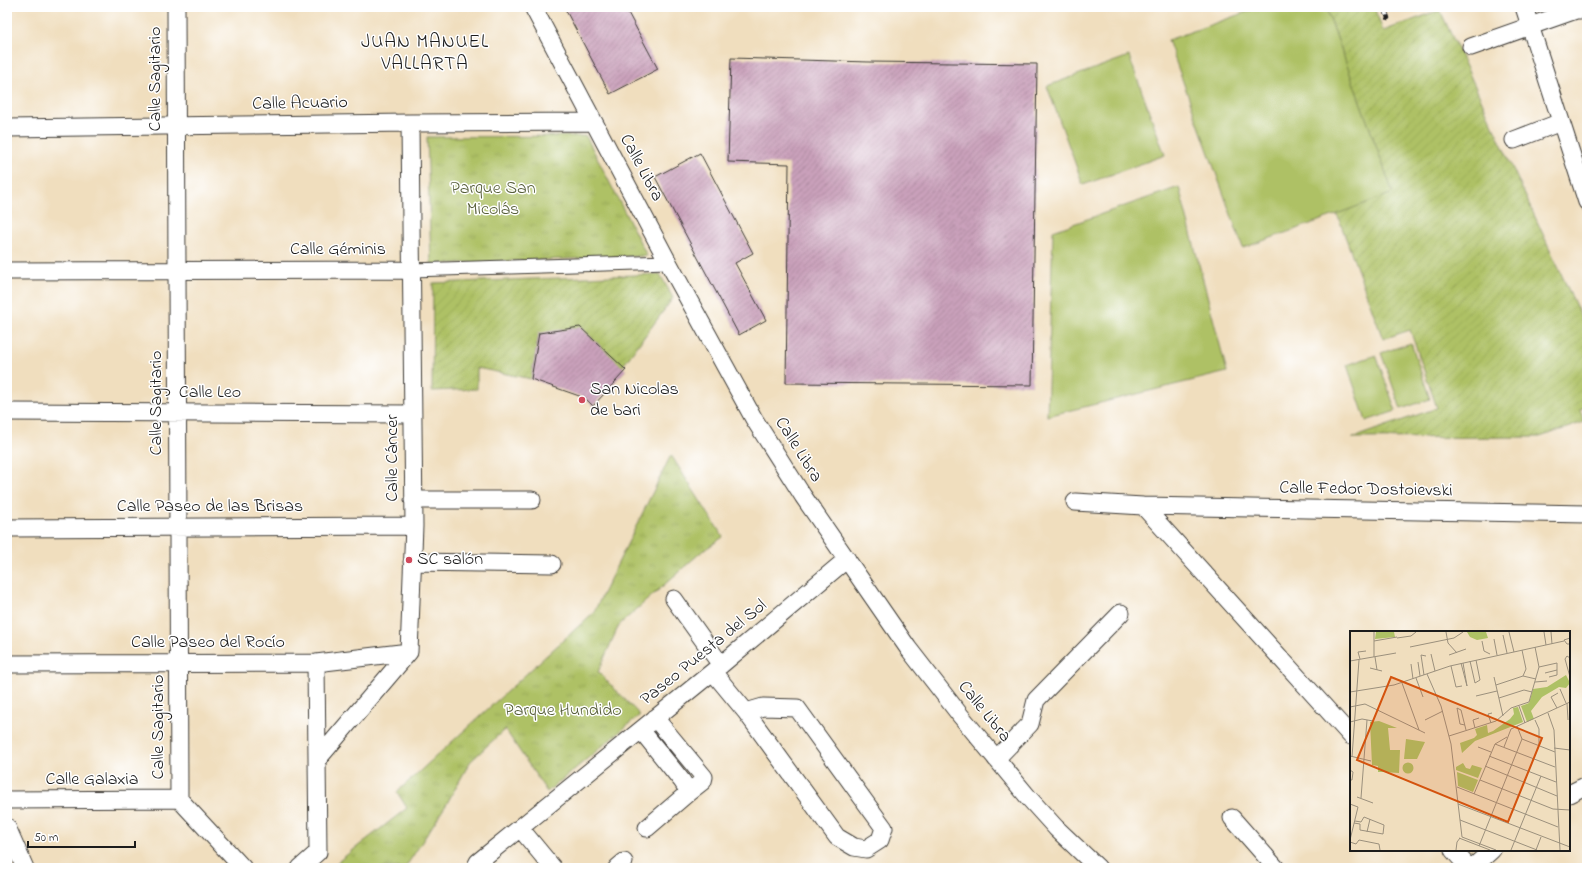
<svg xmlns="http://www.w3.org/2000/svg" width="1594" height="875" font-family="'Indie Flower',sans-serif">
	<style>
		.grass { fill: #aec165; stroke: #656e40 }
		.park { fill: url(#park-tufts); stroke: #656e40 }
		.garden { fill: url(#garden-furrows); stroke: #656e40 }
		.building { fill: url(#building-hatch) }
		.lines { fill: none; stroke-linecap: round; stroke-linejoin: round }
		.pedestrian-casing { stroke: #3c3934; stroke-width: 15 }
		.minor-casing { stroke: #3c3934; stroke-width: 19 }
		.pedestrian { stroke: #fff; stroke-width: 13 }
		.minor { stroke: #fff; stroke-width: 17 }
		.rail-casing { stroke: #1c1c1c; stroke-width: 4.5 }
		.rail { stroke: #fff; stroke-width: 3; stroke-dasharray: 9; stroke-linecap: butt }
		.poi-dot { fill: #d1495b; stroke: #fff; stroke-width: 1.5 }
		.labels { text-anchor: middle; dominant-baseline: central; stroke-width: 3; stroke-linejoin: round; paint-order: stroke }
		.street-label { font-size: 18px; fill: #1c1c1c; stroke: #fff }
		.park-label { font-size: 18px; fill: #565e39; stroke: #fff }
		.poi-label { font-size: 18px; fill: #1c1c1c; stroke: #fff; text-anchor: start }
		.neighbourhood-label { font-size: 19px; letter-spacing: 1px; fill: #1c1c1c; stroke: #fff }
		.inset-road { fill: none; stroke: #9b907d; stroke-width: 1 }
		.view { fill: #d4530e; fill-opacity: 0.15; stroke: #d4530e; stroke-width: 2 }
		.inset-edge { fill: none; stroke: #1c1c1c; stroke-width: 2 }
	</style>
	<defs>
		<pattern id="park-tufts" width="24" height="20" patternUnits="userSpaceOnUse"><rect width="24" height="20" fill="#aec165"/><path d="M3 7l-1-3M5 7V3M7 7l1-3M15 17l-1-3M17 17v-4M19 17l1-3" fill="none" stroke="#95a557"/></pattern>
		<pattern id="garden-furrows" width="10" height="10" patternUnits="userSpaceOnUse"><rect width="10" height="10" fill="#aec165"/><path d="M-1 1l2-2M0 10L10 0M9 11l2-2" fill="none" stroke="#95a557"/></pattern>
		<pattern id="building-hatch" width="6" height="6" patternUnits="userSpaceOnUse"><rect width="6" height="6" fill="#caa1bb"/><path d="M-1 1l2-2M0 6l6-6M5 7l2-2" fill="none" stroke="#a38297"/></pattern>
	</defs>
	<rect width="100%" height="100%" fill="#fff"/>
	<filter id="ink" filterUnits="userSpaceOnUse"><feTurbulence type="fractalNoise" baseFrequency=".025" numOctaves="2"/><feDisplacementMap in="SourceGraphic" scale="8" xChannelSelector="R" yChannelSelector="G"/><feConvolveMatrix kernelMatrix="1 2 1 2 8 2 1 2 1" color-interpolation-filters="sRGB"/></filter>
	<filter id="wash" filterUnits="userSpaceOnUse"><feTurbulence type="fractalNoise" baseFrequency=".012" numOctaves="4" result="noise"/><feDisplacementMap in="SourceGraphic" scale="16" xChannelSelector="R" yChannelSelector="G"/><feGaussianBlur stdDeviation="0.9" result="paint"/><feColorMatrix in="noise" values="0 0 0 0 0 0 0 0 0 0 0 0 0 0 0 0 0 1.4 0 .05"/><feComposite in="paint" operator="in"/></filter>
	<g filter="url(#wash)">
		<rect width="100%" height="100%" fill="#f0debe"/>
		<path class="grass" d="M1260,7H1326L1394,194L1243,248L1168,40Z
			M1129,56L1165,155L1083,185L1047,86Z
			M1179,187L1227,372L1047,416L1053,231Z
			M1411,343L1430,399L1401,409L1381,353Z
			M1376,355L1396,411L1366,421L1347,365Z"/>
		<path class="park" d="M586,136L647,256L431,264L427,137Z
			M671,455L723,537L700,553L619,625L598,672L640,715L547,792L505,729L470,762L446,805L405,868H330L407,808L397,792L594,612Z"/>
		<path class="garden" d="M1326,7H1374L1383,31L1440,10L1587,330V407L1580,409L1584,422L1540,437L1352,438L1437,408L1410,330L1383,339L1337,214L1393,193Z
			M660,274L673,298L622,367L580,327L539,334L531,379L477,368V389L432,391L433,283Z"/>
		<g id="blocks">
			<path class="building" d="M564,7H625L658,69L610,94Z
				M731,58L869,62L1037,64L1032,385L786,383L789,164L728,162Z
				M700,153L753,253L735,263L766,320L739,335L655,177Z
				M580,327L626,370L593,406L585,398L531,379L539,333Z"/>
		</g>
	</g>
	<g filter="url(#ink)">
		<use href="#blocks" fill-opacity="0" stroke="#3c3934" stroke-width="1"/>
		<g class="lines">
			<defs>
				<path id="pedestrian" d="M412,270L668,262"/>
				<path id="minor" d="M176,7L179,799
					M533,7L668,262L754,419L803,496L908,648L960,715L1028,797L1056,828L1098,868
					M1524,7L1587,202
					M1471,47L1576,10H1587
					M7,128L410,123L594,122
					M1514,140L1561,122
					M7,271L412,270
					M7,412L413,414
					M413,500H532
					M1075,502L1143,506L1587,514
					M1143,506L1351,736
					M7,528L414,526
					M412,562L552,564
					M674,599L721,665
					M7,664L316,663L409,652
					M713,672L746,712L837,837L854,847L866,849L880,840L884,828L797,708L763,707L746,712
					M655,718L704,777L703,781L689,792
					M641,730L682,781L689,792L647,828
					M996,759L1030,724L1036,700L1121,613
					M317,760L409,652L414,526L410,123
					M1569,794L1587,785
					M7,800L179,799L243,868
					M1232,818L1276,868
					M7,827L25,868
					M520,828L553,868
					M1453,850L1469,868
					M300,868L318,852L316,663
					M475,868L478,862L721,665L847,559
					M617,868L624,862
					M1472,868L1492,850"/>
			</defs>
			<use href="#pedestrian" class="pedestrian-casing"/>
			<use href="#minor" class="minor-casing"/>
			<use href="#pedestrian" class="pedestrian"/>
			<use href="#minor" class="minor"/>
			<defs>
				<path id="rail" d="M1384,7L1388,18"/>
			</defs>
			<use href="#rail" class="rail-casing"/>
			<use href="#rail" class="rail"/>
		</g>
	</g>
	<g class="poi-dot">
		<circle cx="582" cy="400" r="4"/>
		<circle cx="409" cy="560" r="4"/>
	</g>
	<g class="labels">
		<g class="street-label">
			<text transform="translate(156 79) rotate(-90)">Calle Sagitario</text>
			<text transform="translate(300 104) rotate(-1)">Calle Acuario</text>
			<text transform="translate(641 168) rotate(62)">Calle Libra</text>
			<text x="338" y="250">Calle Géminis</text>
			<text x="210" y="393">Calle Leo</text>
			<text transform="translate(157 403) rotate(-90)">Calle Sagitario</text>
			<text transform="translate(798 450) rotate(58)">Calle Libra</text>
			<text transform="translate(393 458) rotate(-90)">Calle Cáncer</text>
			<text transform="translate(1366 490) rotate(1)">Calle Fedor Dostoievski</text>
			<text x="210" y="507">Calle Paseo de las Brisas</text>
			<text x="208" y="643">Calle Paseo del Rocío</text>
			<text transform="translate(704 653) rotate(-39)">Paseo Puesta del Sol</text>
			<text transform="translate(984 712) rotate(51)">Calle Libra</text>
			<text transform="translate(159 727) rotate(-90)">Calle Sagitario</text>
			<text x="92" y="780">Calle Galaxia</text>
		</g>
		<g class="park-label">
			<text x="493" y="189">Parque San<tspan x="493" dy="21">Micolás</tspan></text>
			<text x="563" y="711">Parque Hundido</text>
		</g>
		<g class="poi-label">
			<text x="590" y="390">San Nicolas<tspan x="590" dy="21">de bari</tspan></text>
			<text x="417" y="560">SC salón</text>
		</g>
		<g class="neighbourhood-label">
			<text x="425" y="42">JUAN MANUEL<tspan x="425" dy="22">VALLARTA</tspan></text>
		</g>
	</g>
	<g transform="translate(1350 631)">
		<rect width="220" height="220" fill="#f0debe"/>
		<path d="M117,1H136L138,7L127,9L120,6ZM56,108L75,111L67,128H54ZM33,119H50L49,142L33,141ZM52.5 137a5.5 5.5 0 1 1 11 0a5.5 5.5 0 1 1-11 0Z" fill="#aec165"/>
		<path d="M26,1H44L45,6L25,8ZM216,44L220,52L216,57L209,56L192,66L181,80L184,88L177,91L171,75L179,72L183,58L197,56ZM168,76L173,91L125,110L112,122L110,112L124,107L127,104L125,98L137,94L138,102L143,100L160,88L164,83L163,77ZM107,141L128,149L123,161L108,155Z" fill="#aec165"/>
		<path d="M29,90L47,97H38L40,119H33V141H28V135L22,134L20,91ZM113,132L116,137L120,138L122,134L132,137L128,147L106,139V136Z" fill="#aec165"/>
		<path class="inset-road" d="M96,1L98,12L107,22M159,1L164,21M194,1L196,14M201,1L202,13M153,4L157,22M47,7L61,5L66,1M220,7L214,9L217,13H220M144,8L147,24M24,10L47,6M132,10L134,20L140,23M60,16L104,7L113,1M172,19L176,38L173,45M81,23L85,40M99,24L116,18M24,26V1M25,26L27,39M220,27L217,25L215,28L220,46M10,28L8,21L16,20M0,30L46,22M120,30L125,52L130,49L126,29M68,31L70,45M111,32L117,55L113,32M61,33L63,48M101,35L106,56L112,55M189,36L207,32V44L199,46M20,37L32,40M195,42L207,39M77,43L91,75L101,113L112,206M74,44L71,24L76,25M144,46L153,85M66,47L73,66M185,51L197,50M52,52L69,99M146,54L173,45L186,48M210,58L216,72M0,61L44,54L100,35L214,10M126,65L147,60M149,67L174,59L182,61M217,72L218,89M169,75L175,92M0,76L15,73L75,102M207,77L201,66L208,62M198,82L204,99L210,219M75,89L93,80M185,89L189,98V115M0,91L12,88L23,90M141,92L138,83L142,82M115,94L110,93L107,77L111,79L116,99M167,95L172,108L205,121M125,97L123,89L129,87M99,105L146,90L161,77L179,71L189,36L185,16M145,113L205,136M128,116L141,121M154,116L161,98L220,71M204,117L220,119M0,125L21,130M139,125L206,151M2,126L9,29M135,135L207,165M0,139L3,141L2,149H0M130,149L203,178L220,179M107,156L208,196M124,163L145,113L157,106M7,166L23,172M11,167L17,89M0,173L8,176L0,209M108,173L220,216M110,189L187,219M4,192L10,193V199L33,203L34,194L14,186L11,191L5,190M17,201L20,188M112,206L146,219M109,207L140,219M0,211L6,213L9,209L29,213L30,219M129,215L172,108M106,219L107,211L110,207M161,219L191,145M186,219L191,206"/>
		<path class="view" d="M41,46L192,107L158,191L7,129Z"/>
		<rect width="220" height="220" class="inset-edge"/>
	</g>
	<rect width="1594" height="875" fill="none" stroke="#fff" stroke-width="24"/>
	<path d="M28 841v6h107v-6" fill="none" stroke="#1c1c1c" stroke-width="2"/>
	<text x="34" y="841" font-size="12" fill="#1c1c1c" stroke="#ffffff" stroke-width="3" paint-order="stroke">50 m</text>
</svg>
